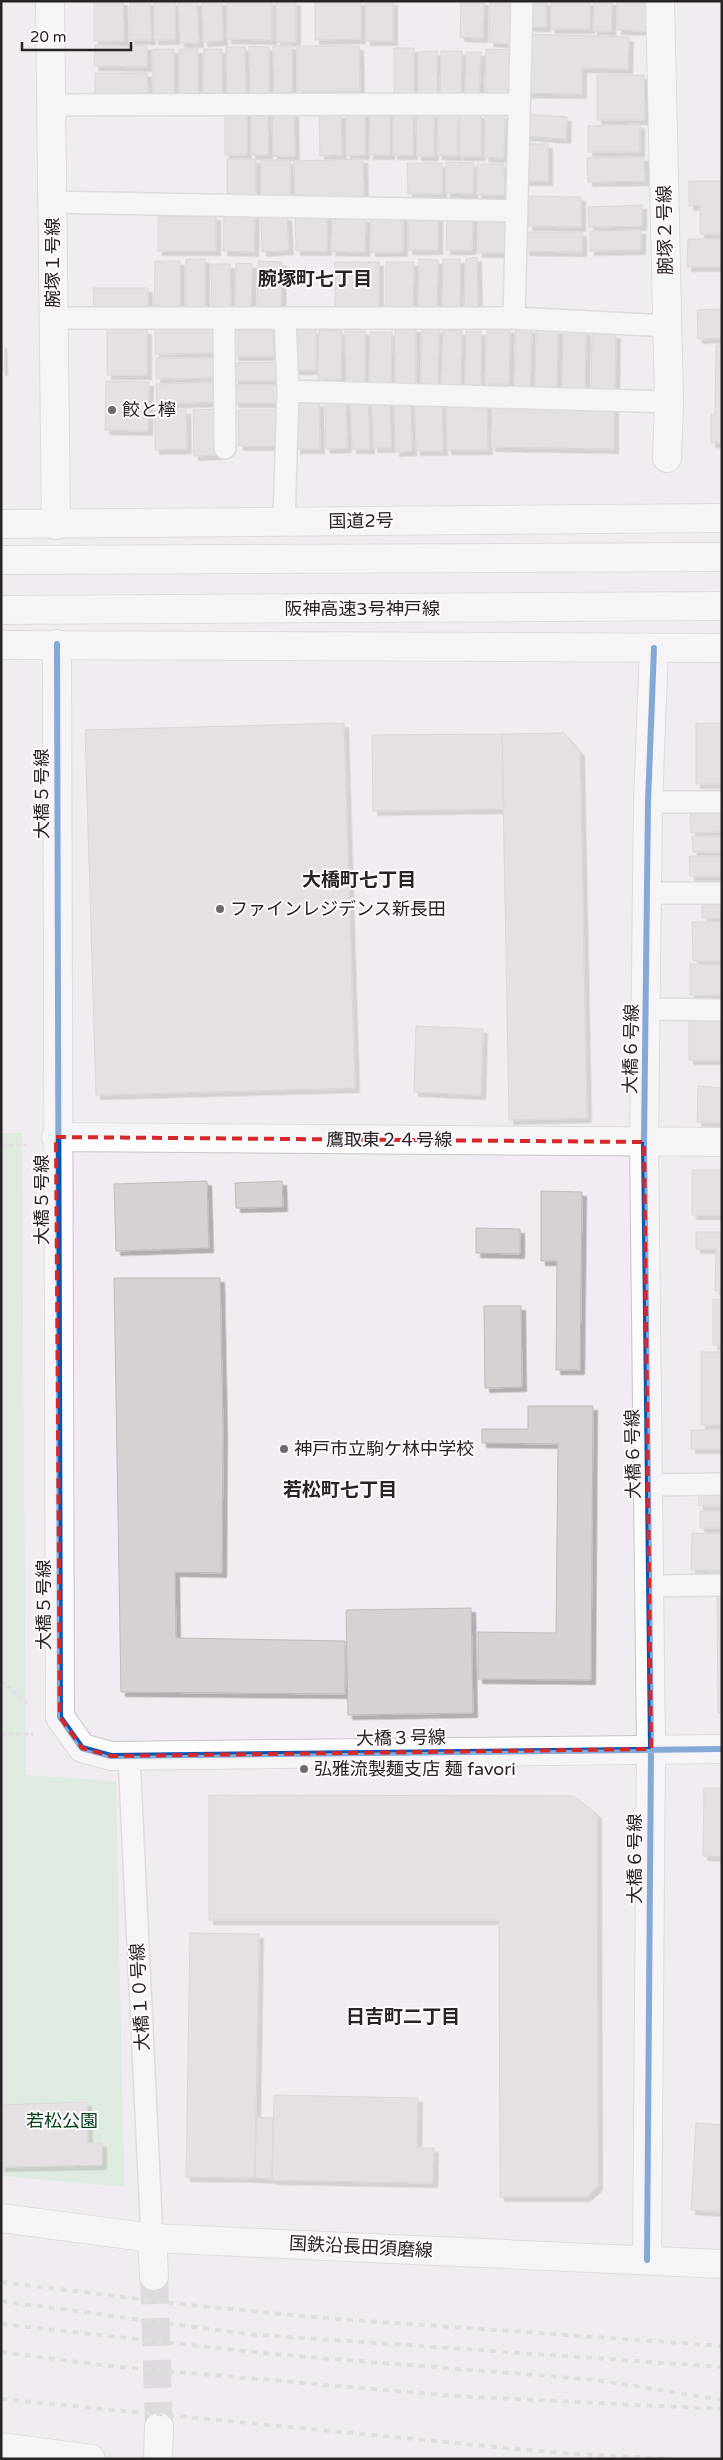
<svg xmlns="http://www.w3.org/2000/svg" width="723" height="2460" font-family="'Varela Round','Noto Sans JP',sans-serif">
	<style>
		.green { fill: #cbe8cf }
		.building { fill: #d7d1d3; stroke: #c0babc; filter: url(#shadow) }
		.lines { fill: none; stroke-linecap: round; stroke-linejoin: round }
		.street-tunnel { stroke: #c9c4c9; stroke-width: 28; stroke-dasharray: 28 14; stroke-linecap: butt }
		.lane-casing { stroke: #c9c4c9; stroke-width: 24 }
		.street-casing { stroke: #c9c4c9; stroke-width: 30 }
		.secondary-casing { stroke: #c9c4c9; stroke-width: 30 }
		.highway-casing { stroke: #c9c4c9; stroke-width: 30 }
		.path { stroke: #ceccce; stroke-width: 3; stroke-dasharray: 5 2.5; stroke-linecap: butt }
		.lane { stroke: #fdfcfd; stroke-width: 21 }
		.street { stroke: #fdfcfd; stroke-width: 28 }
		.secondary { stroke: #fdfcfd; stroke-width: 28 }
		.highway { stroke: #fdfcfd; stroke-width: 28 }
		.rail { stroke: #cecdce; stroke-width: 4; stroke-dasharray: 6 6; stroke-linecap: butt }
		.cycleway-casing { stroke: #fff8fe; stroke-width: 9 }
		.cycleway { stroke: #0057b8; stroke-width: 6 }
		.marked { fill: none; stroke: #d62828; stroke-width: 4; stroke-dasharray: 10 6; stroke-linejoin: round }
		.poi-dot { fill: #6e696e; stroke: #fff8fe; stroke-width: 2 }
		.labels { text-anchor: middle; dominant-baseline: central; stroke-width: 4; stroke-linejoin: round; paint-order: stroke }
		.street-label { font-size: 18px; fill: #272327; stroke: #fff8fe }
		.poi-label { font-size: 18px; fill: #272327; stroke: #fff8fe; text-anchor: start }
		.park-label { font-size: 18px; fill: #014317; stroke: #fff8fe }
		.neighbourhood-label { font-size: 19px; font-weight: bold; fill: #272327; stroke: #fff8fe }
	</style>
	<defs>
		<filter id="shadow"><feDropShadow dx="4.5" dy="4.5" stdDeviation="0" flood-color="#0004"/></filter>
	</defs>
	<rect width="100%" height="100%" fill="#f1ecf1"/>
	<path class="green" d="M1,1133H22L26,1775L116,1781L124,2187L1,2176Z"/>
	<path class="building" d="M94,1H123L124,41H94Z
		M130,1H150L151,40H130Z
		M154,1H175V40H154Z
		M178,1H197L199,43H180Z
		M202,1H222L223,41L203,42Z
		M227,1H272V40L227,39Z
		M276,1H296V42H276Z
		M315,1H361V39L315,40Z
		M366,1H393V41H366Z
		M461,1H484L483,38L460,37Z
		M490,1H513L512,44L489,42Z
		M527,1H546V27H527Z
		M551,1H590V29H551Z
		M594,1H612L611,31H593Z
		M617,1H647V31L617,30Z
		M525,34L629,37L628,69L582,68V94L524,93Z
		M95,45L147,46V67L94,66Z
		M292,45V92L274,93L273,46Z
		M249,46L269,47V95H250Z
		M297,46H359L360,91H297Z
		M226,47H245L246,96H227Z
		M394,48H414V95H394Z
		M153,49H174V94H153Z
		M179,49H198V95H179Z
		M204,49H222V94L203,93Z
		M486,49L511,50L510,96L485,95Z
		M437,51V95L418,96V52Z
		M441,51H462L461,97H440Z
		M466,52H481L479,95H465Z
		M95,73H147L148,93L95,94Z
		M597,75H644L645,120H597Z
		M370,110L390,111V155H369Z
		M225,111H247V155H225Z
		M251,111H268V155H251Z
		M272,112H294L295,156H273Z
		M346,112H365V155H346Z
		M393,112H413V155H393Z
		M416,113H434V156H417Z
		M438,113L458,114L457,156L437,155Z
		M341,114L342,155L320,156L319,115Z
		M460,114H481V156H459Z
		M485,114L505,115L504,158L484,157Z
		M526,114L567,117L566,139L525,136Z
		M640,124V152H588V126Z
		M523,144H548V181H523Z
		M644,157L645,181L588,182L587,158Z
		M227,159H256V198L227,197Z
		M363,159L364,196L295,197L294,161Z
		M261,160H290V197H261Z
		M446,162L474,163L473,194L446,193Z
		M407,163H442V194H408Z
		M477,164H504L505,195H477Z
		M689,181H722V234H700V205L689,206Z
		M528,196L581,197V227L528,226Z
		M642,205V226L589,227L588,207Z
		M224,213L255,214L254,252L223,251Z
		M447,214L473,215L472,250H446Z
		M327,215V251H296L295,216Z
		M158,216H216V251H158Z
		M287,216L289,250L262,252L261,217Z
		M371,216H403V252H371Z
		M438,216V250H408V217Z
		M332,217L366,218L365,252L331,251Z
		M478,219L505,220V253H478Z
		M641,230V250L590,251V231Z
		M525,232H582V252L525,251Z
		M688,239H722V267H687Z
		M477,257L478,307H464L466,259Z
		M186,259H205V311H186Z
		M419,259L438,260L437,311H418Z
		M443,259H460V313H442Z
		M155,261H180V307L154,306Z
		M258,261L282,262L281,313L257,312Z
		M335,262H379V310H335Z
		M386,262H414L413,309H386Z
		M236,263L252,264L251,311H235Z
		M211,264H230L231,312H212Z
		M93,288H148V312L94,311Z
		M722,309V338L698,339L697,310Z
		M218,326V353L155,354V327Z
		M395,328H416V386L395,385Z
		M487,328L510,329L509,384H485Z
		M516,328L532,329L530,388L514,387Z
		M107,329L147,330V375H107Z
		M293,329L316,330V370H293Z
		M422,329H439L438,386H421Z
		M536,329H558L557,389L535,388Z
		M233,330H273L274,356H234Z
		M319,330L342,331L341,379H318Z
		M443,330L462,331L461,386L441,385Z
		M563,330L586,331L585,389H562Z
		M345,331H365V384L346,383Z
		M466,331H481V385L465,384Z
		M370,332H392L391,382H369Z
		M592,334H616L615,390L591,389Z
		M1,344H2L3,371H1Z
		M716,345H722V443H711V414H715Z
		M156,358H217V378L156,379Z
		M277,362L278,381H234L233,363Z
		M106,381L149,382L148,431L105,430Z
		M213,382L214,402L157,404L156,384Z
		M234,385H280L281,403H234Z
		M346,400L347,448L326,449L325,401Z
		M368,401L370,449H352L350,402Z
		M296,402H319L320,449H296Z
		M372,402H390L391,448H373Z
		M394,402H411L412,451L395,452Z
		M487,402L488,450H447L446,403Z
		M415,403H442L443,451H416Z
		M492,403L614,406V449L491,447Z
		M217,409L219,455L194,456L193,410Z
		M155,410H186L187,449L155,450Z
		M238,410H276L277,446H239Z
		M344,723L355,1088L96,1095L85,730Z
		M696,723H722V784H696Z
		M564,733L580,752L587,1118L509,1120L502,734Z
		M502,734L504,809L373,811L372,735Z
		M722,813V832L691,833L690,814Z
		M692,836H722V852H693Z
		M689,856H722V876H690Z
		M702,896H722V918H702Z
		M692,922H722V961H693Z
		M690,964L722,965V995H690Z
		M689,1018H722V1060H689Z
		M416,1026L483,1029L481,1095L414,1092Z
		M698,1086L722,1088V1122H697Z
		M692,1170H722V1215H692Z
		M207,1181L209,1248L116,1251L114,1184Z
		M282,1181L283,1207L236,1208L235,1183Z
		M541,1191L582,1192L580,1370H556L557,1261H541Z
		M476,1228L520,1229V1254L476,1253Z
		M696,1232H722V1291H715L716,1249H696Z
		M114,1278H220L223,1432L222,1573L175,1572L176,1638L345,1641V1694L121,1692Z
		M713,1299H722V1345H713Z
		M484,1306H521L522,1387L485,1388Z
		M701,1352H722V1425H701Z
		M528,1406H593L591,1680L478,1679V1632L556,1633L558,1444L482,1443V1429H528Z
		M691,1430H722V1449H691Z
		M698,1491H722V1506H699Z
		M700,1511H722V1528H700Z
		M692,1533L722,1534V1571L691,1570Z
		M717,1598H722V1713H718Z
		M471,1608L473,1713L348,1715L346,1610Z
		M704,1788H722V1857L703,1856Z
		M209,1795L574,1796L597,1814L598,2186L586,2197H500L499,1920H209Z
		M190,1933L259,1934L255,2178L186,2177Z
		M274,2095L418,2098L417,2148H434L433,2183L272,2180Z
		M87,2102L88,2143H102V2165L1,2167V2105Z
		M256,2117L273,2118L272,2179L255,2178Z
		M696,2123L722,2125V2212L691,2210Z"/>
	<g class="lines">
		<path class="street-tunnel" d="M154,2276L159,2427"/>
		<defs>
			<path id="lane" d="M51,105L519,104
				M52,202L517,211
				M53,318H514L668,326
				M224,318L225,448
				M514,318L522,1
				M288,391L669,402
				M284,522L288,391L285,318
				M648,802H722
				M647,893H722
				M646,1009L722,1010
				M648,1485L722,1484
				M649,1586L722,1585
				M129,1756L152,2238"/>
			<path id="street" d="M660,1L669,402L667,458
				M57,644L60,1717L82,1748L111,1756L722,1749
				M56,1137L722,1142
				M152,2238L154,2276
				M158,2459L159,2427"/>
			<path id="secondary" d="M50,1L56,525
				M1,2218L152,2238L722,2264
				M647,2260L651,1749L644,1142L648,802L654,648
				M1,2447L91,2459"/>
			<path id="highway" d="M1,524L722,518
				M1,560L722,557
				M1,610L722,606
				M1,645L722,648"/>
		</defs>
		<use href="#lane" class="lane-casing"/>
		<use href="#street" class="street-casing"/>
		<use href="#secondary" class="secondary-casing"/>
		<use href="#highway" class="highway-casing"/>
		<path class="path" d="M1,1146L26,1145
			M1,1681L27,1703
			M1,1734H33"/>
		<use href="#lane" class="lane"/>
		<use href="#street" class="street"/>
		<use href="#secondary" class="secondary"/>
		<use href="#highway" class="highway"/>
		<path class="rail" d="M1,2282L188,2305L324,2318L722,2346
			M1,2301L247,2334L722,2367
			M1,2324L271,2354L597,2380L722,2400
			M1,2352L109,2366L453,2396L722,2409
			M1,2399L559,2453L673,2459"/>
		<defs>
			<path id="cycleway" d="M57,644L60,1717L82,1748L111,1756L722,1749
				M647,2260L651,1749L644,1142L648,802L654,648"/>
		</defs>
		<use href="#cycleway" class="cycleway-casing"/>
		<use href="#cycleway" class="cycleway"/>
	</g>
	<path d="M0 0H723V2460H0ZM56,1137L644,1142L651,1749L111,1756L82,1748L60,1717Z" fill="#f1ecf1" fill-opacity=".55" fill-rule="evenodd"/>
	<path class="marked" d="M56,1137L644,1142L651,1749L111,1756L82,1748L60,1717Z"/>
	<g class="poi-dot">
		<circle cx="112" cy="410" r="5"/>
		<circle cx="220" cy="909" r="5"/>
		<circle cx="284" cy="1449" r="5"/>
		<circle cx="304" cy="1769" r="5"/>
	</g>
	<g class="labels">
		<g class="street-label">
			<text transform="translate(665 230) rotate(-91)">腕塚２号線</text>
			<text transform="translate(53 263) rotate(-90)">腕塚１号線</text>
			<text transform="translate(361 521) rotate(-1)">国道2号</text>
			<text x="362" y="609">阪神高速3号神戸線</text>
			<text transform="translate(42 794) rotate(-90)">大橋５号線</text>
			<text transform="translate(631 1049) rotate(-89)">大橋６号線</text>
			<text x="389" y="1140">鷹取東２４号線</text>
			<text transform="translate(42 1200) rotate(-90)">大橋５号線</text>
			<text transform="translate(633 1454) rotate(-91)">大橋６号線</text>
			<text transform="translate(44 1605) rotate(-90)">大橋５号線</text>
			<text transform="translate(401 1738) rotate(-1)">大橋３号線</text>
			<text transform="translate(635 1859) rotate(-90)">大橋６号線</text>
			<text transform="translate(140 1997) rotate(-93)">大橋１０号線</text>
			<text transform="translate(361 2247) rotate(3)">国鉄沿長田須磨線</text>
		</g>
		<g class="poi-label">
			<text x="122" y="410">餃と檸</text>
			<text x="230" y="909">ファインレジデンス新長田</text>
			<text x="294" y="1449">神戸市立駒ケ林中学校</text>
			<text x="314" y="1769">弘雅流製麺支店 麺 favori</text>
		</g>
		<g class="park-label">
			<text x="62" y="2121">若松公園</text>
		</g>
		<g class="neighbourhood-label">
			<text x="315" y="279">腕塚町七丁目</text>
			<text x="359" y="880">大橋町七丁目</text>
			<text x="340" y="1490">若松町七丁目</text>
			<text x="403" y="2017">日吉町二丁目</text>
		</g>
	</g>
	<rect width="723" height="2460" fill="none" stroke="#272327" stroke-width="5"/>
	<path d="M22 42v8h109v-8" fill="none" stroke="#272327" stroke-width="2.5"/>
	<text x="30" y="42" font-size="15" fill="#272327" stroke="#fff8fe" stroke-width="4" paint-order="stroke">20 m</text>
</svg>
